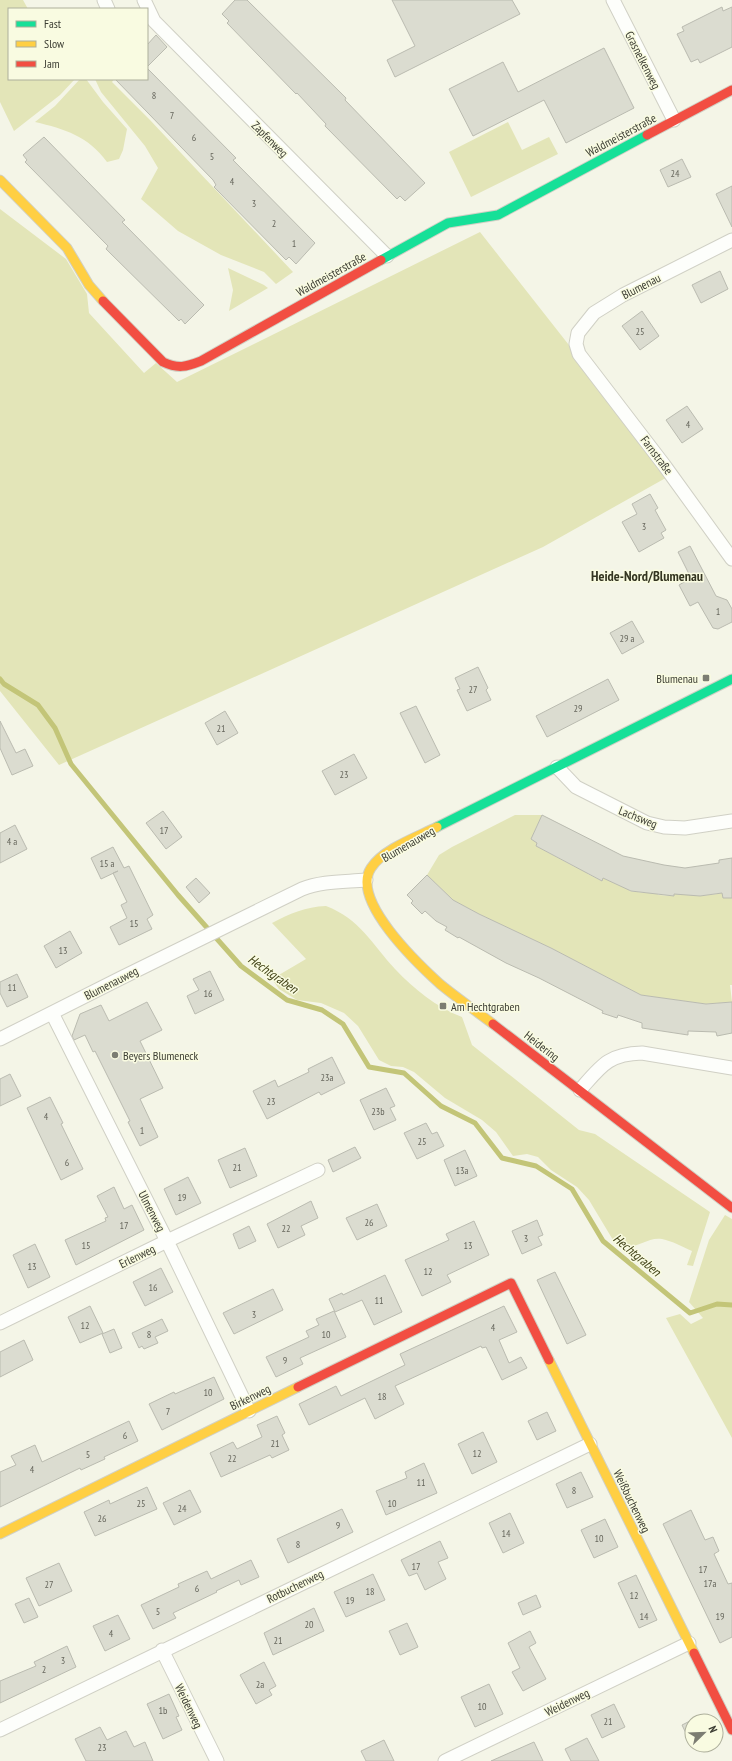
<svg xmlns="http://www.w3.org/2000/svg" width="732" height="1761" font-family="'PT Sans Narrow',sans-serif">
	<style>
		.green { fill: #e3e5b8 }
		.lines { fill: none; stroke-linecap: round; stroke-linejoin: round }
		.stream { stroke: #c3c578; stroke-width: 5 }
		.building { fill: #dbdcd0; stroke: #babbb0 }
		.street-casing { stroke: #d0d0c5; stroke-width: 15 }
		.fast-casing { stroke: #d0d0c5; stroke-width: 11 }
		.slow-casing { stroke: #d0d0c5; stroke-width: 11 }
		.jam-casing { stroke: #d0d0c5; stroke-width: 11 }
		.street { stroke: #fdfefb; stroke-width: 13 }
		.fast { stroke: #16e098; stroke-width: 9 }
		.slow { stroke: #ffcf43; stroke-width: 9 }
		.jam { stroke: #f24e42; stroke-width: 9 }
		.poi-dot { fill: #7c7d72; stroke: #f9fbe1; stroke-width: 1.5 }
		.labels { text-anchor: middle; dominant-baseline: central; stroke-width: 3; stroke-linejoin: round; paint-order: stroke }
		.number-label { font-size: 10px; fill: #66665c }
		.street-label { font-size: 12px; fill: #3c3d33; stroke: #f9fbe1 }
		.poi-label { font-size: 12px; fill: #3c3d33; stroke: #f9fbe1; text-anchor: start }
		.water-label { font-size: 13px; font-style: italic; fill: #414217; stroke: #f9fbe1 }
		.quarter-label { font-size: 14px; font-weight: bold; fill: #343521; stroke: #f9fbe1 }
	</style>
	<rect width="100%" height="100%" fill="#f4f5e7"/>
	<path class="green" d="M0,0H23L28,9H9V79H75L60,95L14,131L0,102Z
		M80,79H86L103,102L127,129L123,150L119,159L107,162C88,136 65,129 35,122L55,106Z
		M95,79H114L112,82L150,120L293,272L276,284L264,272L221,255L178,231L141,199L158,168L145,146L101,92Z
		M508,122L522,150L549,137L558,154L471,197L449,152Z
		M0,209L66,259L87,294L89,313L144,373L156,363L177,382L480,232L671,475L543,547L59,765L0,691Z
		M228,268L264,285L268,288L229,311L233,290Z
		M515,815H542L531,839L537,843L536,846L575,867L589,871L588,874L602,881L603,878L621,886L629,887V891L646,893L657,891L658,895L674,896V893L700,896L717,894V891H732V985H730L732,1002L706,1004L641,995L551,948L479,914L453,900L427,875L439,855L452,847Z
		M326,906C360,919 372,944 395,969C414,989 436,1007 462,1017L472,1045L579,1130L595,1134L710,1212L693,1266L687,1265L692,1251C683,1247 672,1241 662,1239C647,1236 633,1253 616,1245L589,1200L577,1187L551,1170L538,1157L527,1154L513,1156L496,1132L482,1120L445,1098L414,1072L403,1067L391,1066L379,1060L358,1026L344,1013L321,1003L297,1000L279,989L272,979L306,959L272,923C291,913 305,907 326,906Z
		M725,1215L732,1219V1438L666,1318L680,1314L691,1324L703,1318L689,1302L709,1240Z"/>
	<g class="lines">
		<path class="stream" d="M0,679L4,684L38,705L55,728L71,764L178,895L241,966L287,1000L322,1010L343,1024L369,1067L404,1073L441,1106L475,1123L502,1158L536,1166L572,1189L603,1241L690,1313L717,1304L732,1305"/>
	</g>
	<path class="building" d="M235,0H247L346,98L345,100L425,183L405,201L400,196L397,199L325,126L326,124L297,93L296,94L227,23L229,21L222,14Z
		M392,0H512L520,14L395,77L387,60L415,46Z
		M722,7L723,11L732,7V47L700,63L698,59L691,62L677,34L684,31L682,27Z
		M156,35L167,47L147,67V45Z
		M604,48L634,108L566,143L544,100L473,136L449,89L503,62L518,92Z
		M147,68L236,158L233,160L315,243L296,264L289,257L286,260L214,187L216,185L213,180L115,79H147Z
		M44,137L125,220L122,222L204,305L185,324L181,319L179,321L106,249L108,246L25,162L27,160L23,155Z
		M682,159L691,177L668,187L660,170Z
		M732,186V227L716,194Z
		M720,271L728,289L701,303L692,285Z
		M642,311L659,336L640,350L622,326Z
		M687,406L703,429L682,443L666,420Z
		M650,494L658,508L655,510L666,530L661,533L664,538L639,552L622,522L637,514L632,504Z
		M690,546L716,596L727,600L732,609V622L718,629L713,628L698,602L690,606L679,585L691,578L678,552Z
		M632,621L644,642L622,654L610,633Z
		M478,667L488,688L486,690L491,700L467,711L457,690L460,689L455,678Z
		M608,679L619,700L547,737L536,716Z
		M416,706L440,755L425,763L400,713Z
		M225,711L238,733L217,745L205,723Z
		M0,721L16,753L25,749L33,766L12,775L0,748Z
		M354,754L367,778L335,795L322,771Z
		M163,811L182,837L166,849L146,823Z
		M542,815L623,856L664,865L685,868L719,863V860L732,858V898H723L722,893L700,896L674,894V896L631,891L603,878L602,881L536,846L537,843L531,839Z
		M15,825L27,849L0,863V833Z
		M113,847L124,868L129,866L153,915L147,919L152,929L119,945L110,927L127,918L121,905L127,902L113,873L118,871L101,879L91,858Z
		M427,875L453,900L479,914L551,948L641,995L706,1004L732,1002V1033L717,1036L716,1032L688,1031V1035L642,1028V1023L618,1015L617,1018L602,1013L603,1011L539,978L506,963L459,937L458,938L445,930L447,927L436,921L425,911L422,914L411,903L413,901L407,895Z
		M196,878L210,893L199,903L186,887Z
		M70,931L82,953L56,968L44,946Z
		M210,971L224,1000L195,1014L187,996L199,990L193,979Z
		M17,974L28,997L7,1007L0,993V982Z
		M147,1002L162,1030L140,1041L163,1088L140,1099L158,1137L140,1146L128,1122L130,1121L95,1051L93,1052L85,1035L74,1040L72,1036L80,1014L101,1005L109,1021Z
		M332,1057L345,1083L321,1095L319,1092L267,1119L253,1091L275,1080L278,1087L309,1072L308,1069Z
		M10,1074L21,1096L0,1106V1079Z
		M386,1088L395,1106L390,1108L396,1120L374,1130L360,1100Z
		M50,1097L63,1123L61,1124L83,1169L61,1180L27,1108Z
		M426,1123L432,1134L437,1132L444,1146L417,1159L404,1133Z
		M355,1147L361,1158L333,1172L328,1160Z
		M245,1148L257,1176L230,1188L218,1160Z
		M465,1150L477,1176L455,1186L444,1160Z
		M188,1177L201,1203L176,1215L164,1189Z
		M114,1187L124,1209L132,1205L144,1230L76,1265L65,1240L106,1221L105,1218L108,1217L97,1196Z
		M311,1201L318,1218L301,1226L305,1235L278,1248L267,1224Z
		M377,1204L387,1226L357,1240L346,1218Z
		M537,1220L543,1235L538,1237L542,1245L522,1254L512,1231Z
		M474,1221L489,1255L447,1275L451,1282L422,1296L405,1260L449,1240L446,1234Z
		M249,1226L256,1241L239,1249L233,1234Z
		M35,1244L50,1277L28,1288L13,1255Z
		M161,1268L173,1292L145,1306L133,1282Z
		M555,1272L586,1335L567,1344L537,1280Z
		M385,1275L402,1312L374,1325L362,1300L335,1312L329,1299L342,1293L343,1295Z
		M273,1289L283,1310L234,1334L223,1313Z
		M90,1306L103,1333L80,1343L68,1317Z
		M504,1306L517,1332L499,1340L509,1363L521,1357L527,1368L502,1380L486,1347L482,1348L481,1346L395,1386L404,1404L375,1419L365,1398L309,1425L299,1404L336,1386L341,1396L405,1365L400,1354Z
		M334,1311L346,1337L300,1358L303,1364L276,1377L266,1357L309,1337L306,1331L319,1325L316,1319Z
		M162,1319L168,1331L155,1337L158,1343L144,1349L142,1346L139,1348L132,1333Z
		M114,1329L122,1348L110,1353L102,1334Z
		M24,1340L33,1360L0,1377V1352Z
		M214,1377L224,1399L162,1430L149,1404L174,1392L175,1394Z
		M547,1412L556,1431L537,1440L528,1421Z
		M277,1416L285,1433L282,1435L289,1450L272,1458L270,1455L221,1477L210,1453L233,1442L237,1449L262,1437L257,1425Z
		M129,1421L138,1441L104,1457L105,1459L81,1470L80,1468L0,1507V1472L16,1465L11,1456L35,1445L42,1462Z
		M483,1432L497,1462L472,1474L458,1444Z
		M424,1463L437,1493L386,1515L376,1491L407,1478L405,1472Z
		M581,1472L593,1497L567,1508L556,1484Z
		M147,1487L157,1509L95,1536L84,1512L109,1500L110,1504Z
		M190,1490L201,1512L174,1525L163,1503Z
		M342,1509L353,1532L288,1563L277,1539Z
		M691,1510L705,1540L713,1537L719,1551L714,1554L728,1584L732,1583V1637L720,1643L663,1524Z
		M510,1513L524,1543L503,1553L489,1523Z
		M605,1519L618,1547L594,1558L581,1530Z
		M440,1541L448,1558L438,1562L446,1579L425,1590L417,1573L409,1576L401,1560Z
		M251,1560L259,1577L241,1585L239,1580L216,1591L217,1592L173,1613L176,1618L153,1629L141,1605L179,1587L178,1584L207,1571L211,1579Z
		M59,1563L72,1591L39,1606L26,1578Z
		M373,1574L385,1600L346,1617L334,1592Z
		M636,1575L657,1620L639,1628L618,1583Z
		M536,1595L541,1607L523,1615L518,1603Z
		M29,1598L38,1617L24,1623L15,1604Z
		M314,1608L324,1631L273,1655L264,1633Z
		M118,1615L130,1639L105,1651L93,1626Z
		M407,1623L418,1647L400,1655L389,1631Z
		M530,1631L536,1643L529,1647L546,1679L523,1691L512,1672L520,1668L508,1643Z
		M67,1646L76,1667L0,1703V1681L36,1666L34,1662Z
		M264,1662L276,1686L269,1690L272,1695L256,1704L240,1675Z
		M489,1684L503,1714L475,1727L461,1697Z
		M169,1694L179,1716L176,1717L182,1730L163,1739L147,1704Z
		M614,1704L625,1727L602,1738L591,1715Z
		M702,1715L705,1721H692V1745H699L693,1748L682,1725Z
		M100,1727L107,1740L126,1731L134,1747L145,1742L153,1761H86L75,1739Z
		M587,1738L599,1761H571L565,1749Z
		M384,1740L394,1761H366L361,1751Z
		M534,1742L543,1761H491Z"/>
	<g class="lines">
		<defs>
			<path id="street" d="M104,0L108,9
				M144,0L154,21L387,256
				M613,0L674,120
				M732,240L623,295L594,313L578,333L576,344L579,354L664,465L732,559
				M557,767L576,787L647,823L664,827L685,828L732,821
				M52,1013L167,1241L249,1411
				M0,1039L121,978L302,889C322,881 344,882 366,880
				M580,1090C601,1066 608,1054 642,1053L732,1068
				M0,1323L167,1241L318,1170
				M162,1650L217,1761
				M0,1730L590,1444
				M445,1761L689,1643"/>
			<path id="fast" d="M381,260L448,223L498,215L647,135
				M437,827L732,679"/>
			<path id="slow" d="M0,180L67,248L89,285L103,301
				M437,827C417,837 383,849 371,868C350,900 418,964 440,984C457,998 476,1011 493,1024
				M549,1360L694,1653
				M0,1534L298,1387"/>
			<path id="jam" d="M647,135L732,90
				M103,301L163,362C178,369 186,367 201,361L381,260
				M493,1024L732,1208
				M298,1387L511,1283L549,1360
				M694,1653L732,1730"/>
		</defs>
		<use href="#street" class="street-casing"/>
		<use href="#fast" class="fast-casing"/>
		<use href="#slow" class="slow-casing"/>
		<use href="#jam" class="jam-casing"/>
		<use href="#street" class="street"/>
		<use href="#fast" class="fast"/>
		<use href="#slow" class="slow"/>
		<use href="#jam" class="jam"/>
	</g>
	<g class="poi-dot">
		<rect x="702" y="674" width="8" height="8" rx="2"/>
		<rect x="439" y="1002" width="8" height="8" rx="2"/>
		<circle cx="115" cy="1055" r="4"/>
	</g>
	<g class="labels">
		<g class="number-label">
			<text x="154" y="95">8</text>
			<text x="172" y="115">7</text>
			<text x="194" y="137">6</text>
			<text x="212" y="156">5</text>
			<text x="675" y="173">24</text>
			<text x="232" y="181">4</text>
			<text x="254" y="203">3</text>
			<text x="274" y="223">2</text>
			<text x="294" y="243">1</text>
			<text x="640" y="331">25</text>
			<text x="688" y="424">4</text>
			<text x="644" y="526">3</text>
			<text x="718" y="611">1</text>
			<text x="627" y="638">29 a</text>
			<text x="473" y="689">27</text>
			<text x="578" y="708">29</text>
			<text x="221" y="728">21</text>
			<text x="344" y="774">23</text>
			<text x="164" y="830">17</text>
			<text x="12" y="841">4 a</text>
			<text x="107" y="863">15 a</text>
			<text x="134" y="923">15</text>
			<text x="63" y="950">13</text>
			<text x="12" y="987">11</text>
			<text x="208" y="993">16</text>
			<text x="327" y="1077">23a</text>
			<text x="271" y="1101">23</text>
			<text x="378" y="1111">23b</text>
			<text x="46" y="1116">4</text>
			<text x="142" y="1130">1</text>
			<text x="422" y="1141">25</text>
			<text x="67" y="1162">6</text>
			<text x="237" y="1167">21</text>
			<text x="462" y="1170">13a</text>
			<text x="182" y="1197">19</text>
			<text x="369" y="1222">26</text>
			<text x="124" y="1225">17</text>
			<text x="286" y="1228">22</text>
			<text x="526" y="1238">3</text>
			<text x="86" y="1245">15</text>
			<text x="468" y="1245">13</text>
			<text x="32" y="1266">13</text>
			<text x="428" y="1271">12</text>
			<text x="153" y="1287">16</text>
			<text x="379" y="1300">11</text>
			<text x="254" y="1314">3</text>
			<text x="85" y="1325">12</text>
			<text x="493" y="1327">4</text>
			<text x="149" y="1334">8</text>
			<text x="326" y="1334">10</text>
			<text x="285" y="1360">9</text>
			<text x="208" y="1392">10</text>
			<text x="382" y="1396">18</text>
			<text x="168" y="1411">7</text>
			<text x="125" y="1435">6</text>
			<text x="275" y="1443">21</text>
			<text x="477" y="1453">12</text>
			<text x="88" y="1454">5</text>
			<text x="232" y="1458">22</text>
			<text x="32" y="1469">4</text>
			<text x="421" y="1482">11</text>
			<text x="574" y="1490">8</text>
			<text x="141" y="1503">25</text>
			<text x="392" y="1503">10</text>
			<text x="182" y="1508">24</text>
			<text x="102" y="1518">26</text>
			<text x="338" y="1525">9</text>
			<text x="506" y="1533">14</text>
			<text x="599" y="1538">10</text>
			<text x="298" y="1544">8</text>
			<text x="416" y="1566">17</text>
			<text x="703" y="1569">17</text>
			<text x="710" y="1583">17a</text>
			<text x="49" y="1584">27</text>
			<text x="197" y="1588">6</text>
			<text x="370" y="1591">18</text>
			<text x="634" y="1595">12</text>
			<text x="350" y="1600">19</text>
			<text x="158" y="1611">5</text>
			<text x="644" y="1616">14</text>
			<text x="720" y="1616">19</text>
			<text x="309" y="1624">20</text>
			<text x="111" y="1633">4</text>
			<text x="278" y="1640">21</text>
			<text x="63" y="1660">3</text>
			<text x="44" y="1669">2</text>
			<text x="260" y="1684">2a</text>
			<text x="482" y="1706">10</text>
			<text x="163" y="1710">1b</text>
			<text x="608" y="1721">21</text>
			<text x="102" y="1747">23</text>
		</g>
		<g class="street-label">
			<text transform="translate(643 60) rotate(63)">Grasnelkenweg</text>
			<text transform="translate(621 135) rotate(-28)">Waldmeisterstraße</text>
			<text transform="translate(270 139) rotate(45)">Zapfenweg</text>
			<text transform="translate(331 274) rotate(-29)">Waldmeisterstraße</text>
			<text transform="translate(641 286) rotate(-27)">Blumenau</text>
			<text transform="translate(657 455) rotate(53)">Farnstraße</text>
			<text transform="translate(638 817) rotate(22)">Lachsweg</text>
			<text transform="translate(408 844) rotate(-30)">Blumenauweg</text>
			<text transform="translate(111 983) rotate(-27)">Blumenauweg</text>
			<text transform="translate(542 1046) rotate(38)">Heidering</text>
			<text transform="translate(152 1211) rotate(63)">Ulmenweg</text>
			<text transform="translate(137 1256) rotate(-26)">Erlenweg</text>
			<text transform="translate(250 1397) rotate(-26)">Birkenweg</text>
			<text transform="translate(632 1501) rotate(64)">Weißbuchenweg</text>
			<text transform="translate(295 1586) rotate(-26)">Rotbuchenweg</text>
			<text transform="translate(567 1702) rotate(-26)">Weidenweg</text>
			<text transform="translate(189 1706) rotate(64)">Weidenweg</text>
		</g>
		<g class="poi-label">
			<text x="698" y="678" text-anchor="end">Blumenau</text>
			<text x="451" y="1006">Am Hechtgraben</text>
			<text x="123" y="1055">Beyers Blumeneck</text>
		</g>
		<g class="water-label">
			<text transform="translate(273 974) rotate(35)">Hechtgraben</text>
			<text transform="translate(637 1255) rotate(40)">Hechtgraben</text>
		</g>
		<g class="quarter-label">
			<text x="647" y="576">Heide-Nord/Blumenau</text>
		</g>
	</g>
	<rect x="8" y="8" width="140" height="72" fill="#f9fbe1" stroke="#adaf9b"/>
	<rect x="16" y="21" width="20" height="6" fill="#16e098" stroke="#adaf9b"/>
	<text x="44" y="28" font-size="12" fill="#3c3d33">Fast</text>
	<rect x="16" y="41" width="20" height="6" fill="#ffcf43" stroke="#adaf9b"/>
	<text x="44" y="48" font-size="12" fill="#3c3d33">Slow</text>
	<rect x="16" y="61" width="20" height="6" fill="#f24e42" stroke="#adaf9b"/>
	<text x="44" y="68" font-size="12" fill="#3c3d33">Jam</text>
	<g transform="translate(704 1733) rotate(67)"><circle r="19" fill="#f9fbe1" stroke="#adaf9b"/>
	<path d="M0-3L7 15L0 10L-7 15Z" fill="#7c7d72"/>
	<text y="-6" font-size="11" font-weight="bold" text-anchor="middle" fill="#3c3d33">N</text>
	</g>
</svg>
